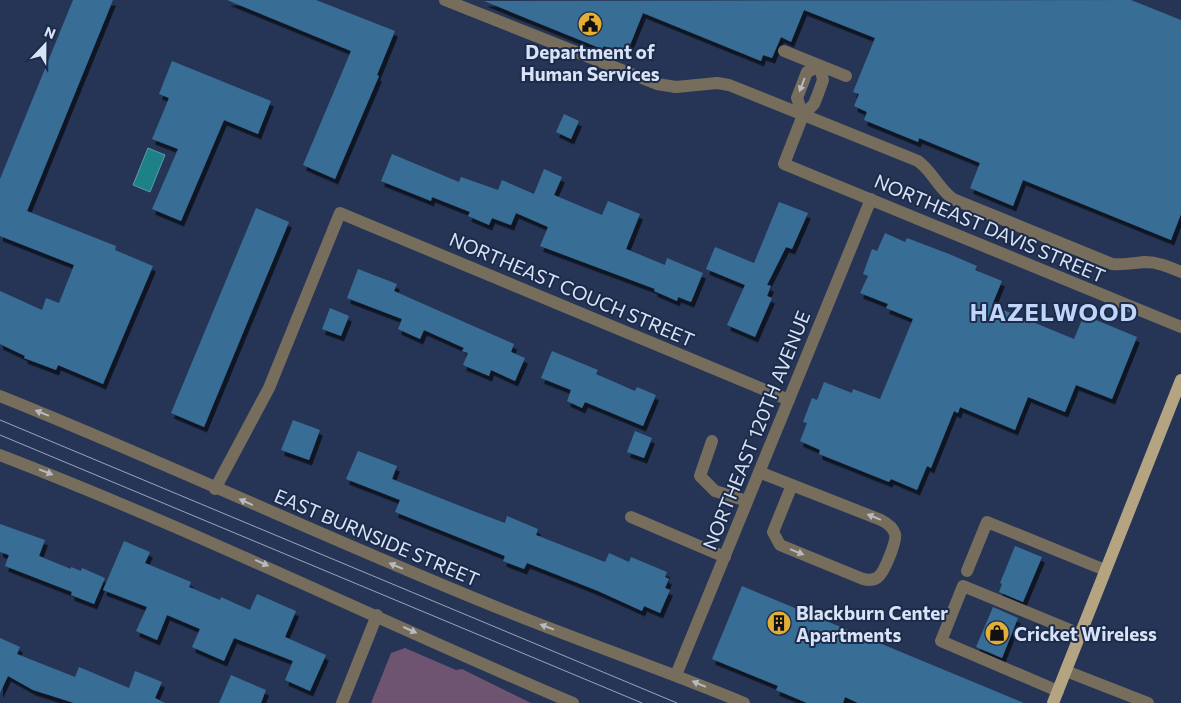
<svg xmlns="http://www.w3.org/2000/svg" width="1181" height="703" font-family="Commissioner,sans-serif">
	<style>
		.green { fill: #6e5471 }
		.water { fill: #1f8188; stroke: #579ea9 }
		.building { fill: #386d96; filter: url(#shadow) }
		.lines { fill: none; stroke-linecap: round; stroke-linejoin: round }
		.minor { stroke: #766d5d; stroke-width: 12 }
		.major { stroke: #b5a482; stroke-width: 12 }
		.tram { stroke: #99a5bd; stroke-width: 1 }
		.oneway { fill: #b6bac1 }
		.labels { text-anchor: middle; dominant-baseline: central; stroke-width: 4; stroke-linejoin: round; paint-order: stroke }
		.poi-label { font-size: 19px; font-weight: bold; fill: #d9e3f7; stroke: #1c2b49; text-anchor: start }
		.street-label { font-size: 19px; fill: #d9e3f7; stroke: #1c2b49 }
		.district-label { font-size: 24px; font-weight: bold; letter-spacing: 1px; fill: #c0d5fc; stroke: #1c2b49 }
	</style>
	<defs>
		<filter id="shadow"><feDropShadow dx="3" dy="5.5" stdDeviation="0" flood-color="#0009"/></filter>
	</defs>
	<rect width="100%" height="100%" fill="#263555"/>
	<path class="green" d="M405,648L456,670L462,669L531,703H371L391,653Z"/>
	<path class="water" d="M148,148L165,155L150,192L133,185Z"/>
	<path class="building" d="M73,0H113L27,211L116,246L115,250L153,266L103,384L58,365L56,370L24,358L25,356L0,344V291L42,310L46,298L59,303L74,265L0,236V179Z
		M227,0H316L395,31L377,75L379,76L335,179L303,165L351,51Z
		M1131,0L1181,20V214L1171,240L1023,180L1013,206L970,188L980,163L919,138L918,142L864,120L867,112L854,106L859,94L853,92L875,38L804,10L791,42L781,37L772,58L763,55L761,61L643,13L626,55L604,46L602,49L484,1Z
		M172,61L271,101L258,134L224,120L181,221L152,209L178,149L152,139L169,98L159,94Z
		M564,114L579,121L571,139L556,132Z
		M392,154L459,182L461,177L498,190L502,180L534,194L544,169L562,177L554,195L602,215L608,201L640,214L626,249L665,265L667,258L703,273L691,302L678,297L677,301L654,291L655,289L540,246L548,227L516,213L511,225L492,218L489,225L468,216L470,212L432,197L431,201L381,181Z
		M779,202L808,213L792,249L786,247L767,285L771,286L767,296L772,298L755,337L727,325L745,285L706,269L715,247L754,263Z
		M256,208L289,222L204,427L171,413Z
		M885,233L905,242L907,238L949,254L977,266L975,270L1002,281L992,305L996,307L1074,339L1084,315L1137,337L1112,399L1076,385L1065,412L1028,397L1015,430L960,407L958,413L954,411L931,468L927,466L917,490L891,479L889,482L819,454L820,450L800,441L807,423L803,422L812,398L817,400L824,382L852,393L853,389L880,399L913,319L886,308L888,304L860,293L868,276L863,274L872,249L877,251Z
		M358,269L397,284L394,291L514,344L511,352L525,358L515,381L491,370L489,376L463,365L468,353L462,351L464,348L424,330L420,339L398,329L402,319L347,298Z
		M330,308L349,316L341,336L322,329Z
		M552,351L598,370L596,374L635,391L637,387L656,395L643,426L585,402L582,408L567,401L571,390L541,378Z
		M293,420L320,430L309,460L281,450Z
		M635,431L652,438L644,458L627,452Z
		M358,451L397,466L392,479L473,511L505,523L507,516L538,529L536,535L605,562L609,553L629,562L631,557L667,572L665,577L669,579L665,588L670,590L660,613L644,606L642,611L598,591L527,563L524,569L503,561L505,556L395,512L400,500L346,479Z
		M0,524L45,540L39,556L71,569V567L81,571L82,568L105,578L94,604L71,595L72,592L5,566L9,555L0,552Z
		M124,541L150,552L145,563L191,582L189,587L220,600L221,597L250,610L257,594L296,611L285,637L326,655L310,691L285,680L293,661L234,638L224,661L192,647L200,629L167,615L157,640L136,631L147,607L103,590Z
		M1015,546L1042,557L1023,602L999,592L1002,584L1000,583Z
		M742,586L1024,703H858L845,697L843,703H807L776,690L778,686L712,659Z
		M993,607L1018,618L1002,658L976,647Z
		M0,638L20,647L17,654L75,677L79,667L129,688L135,671L162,682L155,698L165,703H74L33,690L8,676L0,693Z
		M231,675L266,690L261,703H219Z"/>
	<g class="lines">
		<path class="minor" d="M445,0L657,84L676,87L717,83L729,85L918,161C933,172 938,188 953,199L1112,264C1124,265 1134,263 1145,262C1158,262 1169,267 1181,272
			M784,51L846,76
			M803,115L797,98L807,72L820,66L823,80L818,94L814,104L803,115L784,164L1181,327
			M0,396C170,464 336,543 506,611C585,643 665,670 744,703
			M712,441L700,476L715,491L747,501
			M0,455C195,530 381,622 573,703
			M759,472L881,520C887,523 893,527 895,534C897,541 884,573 878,577C873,581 868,580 863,579L780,545L773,532L792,485
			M215,489L269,388L340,213L789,400
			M631,517L725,557
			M967,571L987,522L1105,570
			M1066,671L1148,703
			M676,675L871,199
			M1058,691L941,641L963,586L1080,634
			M342,703L377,615"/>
		<path class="major" d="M1053,703L1181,380"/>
		<path class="tram" d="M0,420L677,703
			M0,435L642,703"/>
	</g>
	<defs><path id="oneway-solid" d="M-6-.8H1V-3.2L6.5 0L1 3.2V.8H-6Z" transform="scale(1.25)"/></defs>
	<g class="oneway">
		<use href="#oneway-solid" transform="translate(802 85) rotate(111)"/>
		<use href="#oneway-solid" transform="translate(42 413) rotate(-158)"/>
		<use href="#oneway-solid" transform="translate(46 472) rotate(21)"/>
		<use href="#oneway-solid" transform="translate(246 502) rotate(-156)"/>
		<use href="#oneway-solid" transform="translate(874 517) rotate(-158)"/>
		<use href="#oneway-solid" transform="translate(797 552) rotate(22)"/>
		<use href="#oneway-solid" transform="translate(262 563) rotate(24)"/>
		<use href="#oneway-solid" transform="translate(396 566) rotate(-157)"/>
		<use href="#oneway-solid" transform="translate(547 627) rotate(-159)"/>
		<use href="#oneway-solid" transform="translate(410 630) rotate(24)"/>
		<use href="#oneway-solid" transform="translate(699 684) rotate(-157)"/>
	</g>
	<defs>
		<symbol id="civic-disc" viewBox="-11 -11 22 22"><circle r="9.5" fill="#e3ae35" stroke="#1c2b49"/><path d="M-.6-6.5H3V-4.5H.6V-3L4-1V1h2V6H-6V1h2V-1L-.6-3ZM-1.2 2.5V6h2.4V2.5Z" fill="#111"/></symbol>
		<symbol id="building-disc" viewBox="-11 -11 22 22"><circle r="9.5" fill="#e3ae35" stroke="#1c2b49"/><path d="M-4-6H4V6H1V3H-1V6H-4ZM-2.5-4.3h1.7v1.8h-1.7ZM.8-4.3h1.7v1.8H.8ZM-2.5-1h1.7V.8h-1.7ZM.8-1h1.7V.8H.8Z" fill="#111"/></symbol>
		<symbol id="shop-disc" viewBox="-11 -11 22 22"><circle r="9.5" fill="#e3ae35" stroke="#1c2b49"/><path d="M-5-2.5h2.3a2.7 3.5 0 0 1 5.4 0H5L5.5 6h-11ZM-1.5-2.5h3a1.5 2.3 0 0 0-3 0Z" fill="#111"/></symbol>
	</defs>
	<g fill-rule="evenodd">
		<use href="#civic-disc" x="576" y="10" width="28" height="28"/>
		<use href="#building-disc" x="765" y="609" width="28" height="28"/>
		<use href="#shop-disc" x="983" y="619" width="28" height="28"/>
	</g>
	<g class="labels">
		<g class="poi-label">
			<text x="590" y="51" text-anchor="middle">Department of<tspan x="590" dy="22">Human Services</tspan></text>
			<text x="796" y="612">Blackburn Center<tspan x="796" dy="22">Apartments</tspan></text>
			<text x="1014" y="633">Cricket Wireless</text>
		</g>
		<g class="street-label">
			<text transform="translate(990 228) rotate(23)">NORTHEAST DAVIS STREET</text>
			<text transform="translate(572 289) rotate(23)">NORTHEAST COUCH STREET</text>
			<text transform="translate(756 430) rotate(-68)">NORTHEAST 120TH AVENUE</text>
			<text transform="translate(377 537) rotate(23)">EAST BURNSIDE STREET</text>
		</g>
		<g class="district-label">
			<text x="1054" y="311">HAZELWOOD</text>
		</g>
	</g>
	<g transform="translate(45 45) rotate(22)" stroke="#1c2b49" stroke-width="4" paint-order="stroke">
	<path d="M0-4L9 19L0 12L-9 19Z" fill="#d9e3f7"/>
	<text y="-8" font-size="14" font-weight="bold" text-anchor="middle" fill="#d9e3f7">N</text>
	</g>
</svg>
